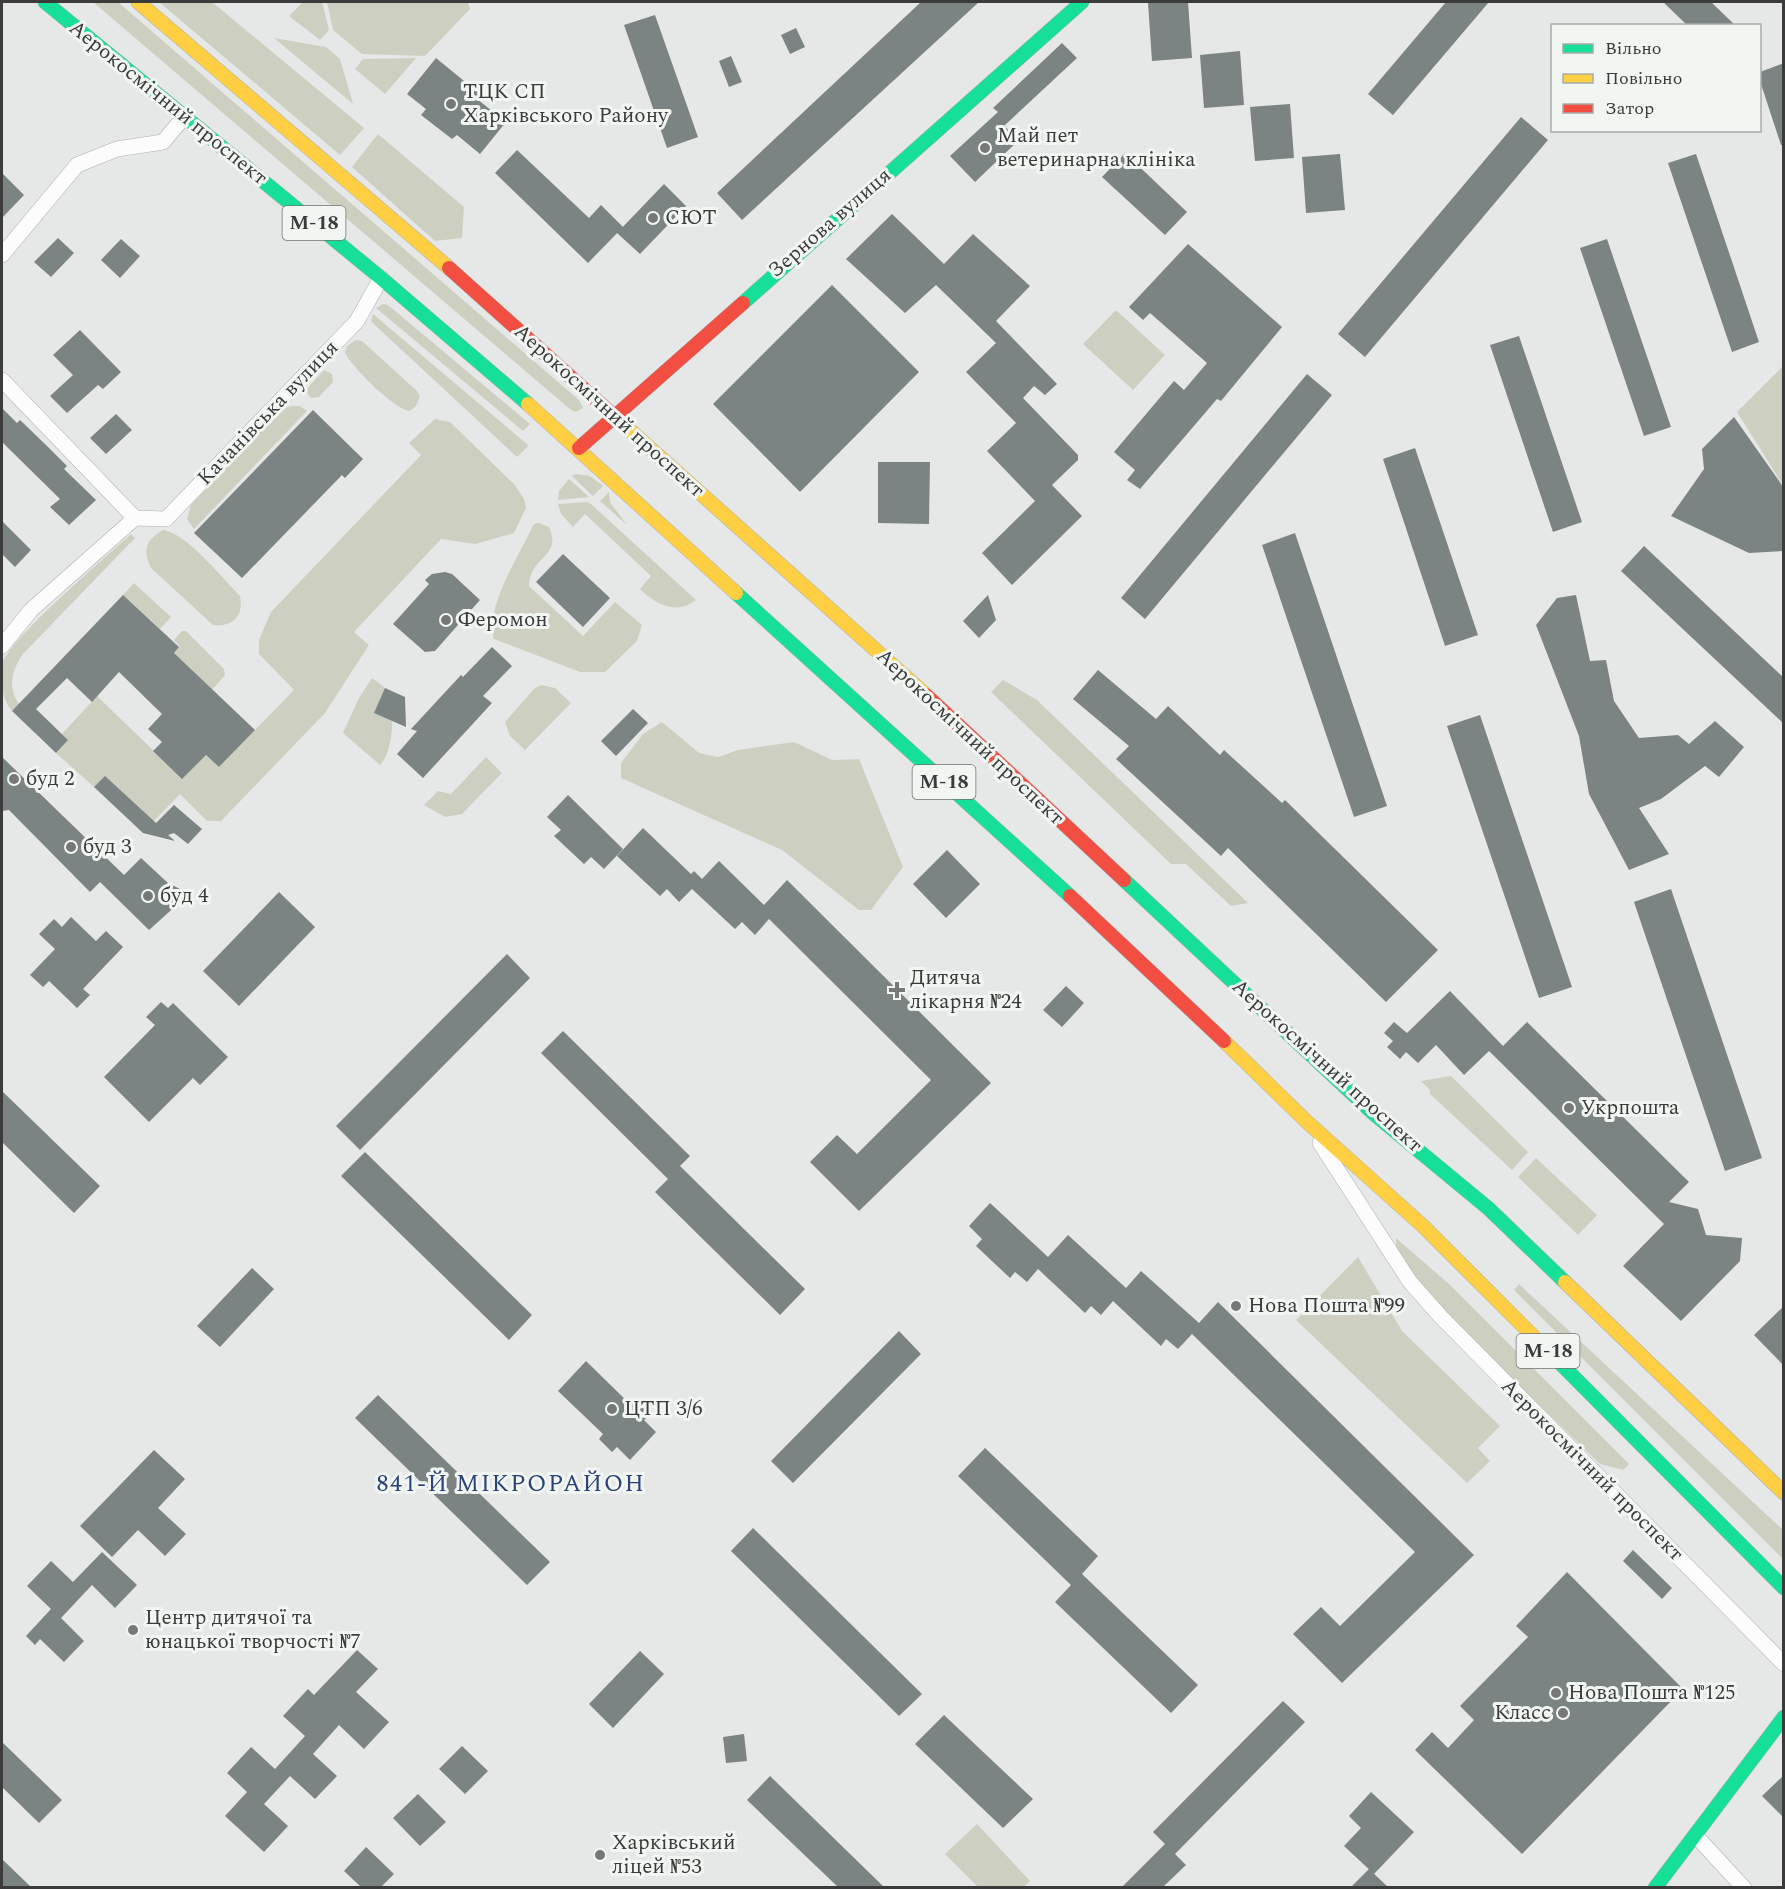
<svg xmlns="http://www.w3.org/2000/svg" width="1785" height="1889" font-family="Spectral,serif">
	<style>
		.green { fill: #cdd0c1 }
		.building { fill: #7b8482 }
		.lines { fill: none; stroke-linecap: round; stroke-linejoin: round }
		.street-casing { stroke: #adafae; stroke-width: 16 }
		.fast-casing { stroke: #adafae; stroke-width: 15 }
		.slow-casing { stroke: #adafae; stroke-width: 15 }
		.jam-casing { stroke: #adafae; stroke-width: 15 }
		.street { stroke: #fbfcfb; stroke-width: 15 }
		.fast { stroke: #16e098; stroke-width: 14 }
		.slow { stroke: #ffcf43; stroke-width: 14 }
		.jam { stroke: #f24e42; stroke-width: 14 }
		.poi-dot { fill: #767877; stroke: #f2f6f3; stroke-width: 2 }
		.labels { text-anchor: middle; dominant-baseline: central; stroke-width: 6; stroke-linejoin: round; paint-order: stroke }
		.shield { fill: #f2f6f3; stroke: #717372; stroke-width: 1.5 }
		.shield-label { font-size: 20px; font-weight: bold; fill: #3a3b3a }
		.poi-label { font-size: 21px; fill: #3a3b3a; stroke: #f2f6f3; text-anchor: start }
		.street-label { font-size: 21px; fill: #3a3b3a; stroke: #f2f6f3 }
		.quarter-label { font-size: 24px; letter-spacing: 1.5px; fill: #2c427b; stroke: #f2f6f3 }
	</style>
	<rect width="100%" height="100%" fill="#e6e8e7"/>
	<path class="green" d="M93,2H118L579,400L583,408L576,412L571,410Z
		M159,2H212L364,128L340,155Z
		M303,2H322L329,30L320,40L289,16Z
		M327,2H468L470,9L425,56L362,54L333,30Z
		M274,38L326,47L340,59L353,104Z
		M416,58L385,94L355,69L363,59Z
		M378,134L464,207L462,238L435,241L352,167Z
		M383,304L388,305L530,424L523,431L376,308Z
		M1116,310L1165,355L1133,390L1083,344Z
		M373,314L528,445V446L517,457L377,327L371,321Z
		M356,340L362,341L417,391L420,396L416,406L410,411C395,410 352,367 345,353L347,346Z
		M1783,366V485L1737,412Z
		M324,370L332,374L333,382L319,397L311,398L305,391Z
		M292,406H300L307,411L194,529L187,519L191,505L284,408Z
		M435,419L450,422L514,484L524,499L526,508L514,533L475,544L441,539L354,632L369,645L325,713L221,821H207L180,794L150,825L139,827L56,753L68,740L62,734L97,696L182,778L206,755L219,767L294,690L259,654V640L271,612L421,455L409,443Z
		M576,474L590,476L603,486L593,496L572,476Z
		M569,479L589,497L558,500L559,491Z
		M609,492L610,502L627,525L600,501Z
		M587,502L591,504L696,600C677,615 656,605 640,589L651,576L585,514L573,527L561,514L558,504Z
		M539,523L549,527C563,557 530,555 529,586L583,636L615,602L642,625L637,641L605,672H580L494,639C484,608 521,552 534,524Z
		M163,530C187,533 222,578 240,596C244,616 233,627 213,625L151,568C142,550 146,540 163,530Z
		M131,534L135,538L23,654C12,670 7,686 19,704L12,711C2,699 0,681 2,664C10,638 106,557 131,534Z
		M134,583L171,617L160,629L123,595Z
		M182,631H186L224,669L225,675L212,690L174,653L180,646L174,640Z
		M372,678C376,681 381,684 384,687C397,703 394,751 380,765L343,733L359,698Z
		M1003,680L1037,700L1248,903L1231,906L1186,864H1171L991,692Z
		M541,685L555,688L571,703L525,750L510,736L505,722L534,689Z
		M662,722L699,753L718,757L738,750L794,742L832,760L859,759L903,867L871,910H859L782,850L621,778V763L643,734Z
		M486,757L502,773L462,814L445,817L424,805L438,791L451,794Z
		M1451,1076L1528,1152L1512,1170L1430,1094V1090L1421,1081Z
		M1536,1158L1597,1215L1578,1235L1518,1177Z
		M1396,1238L1449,1284L1629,1464L1623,1470L1600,1464L1426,1294L1396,1247Z
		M1358,1257L1402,1331L1500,1426L1478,1448L1490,1461L1467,1483L1296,1320Z
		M1519,1284L1783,1530V1559L1514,1290Z
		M977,1824L1030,1881L1024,1887H978L945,1854Z"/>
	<path class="building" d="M921,2H979L742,220L717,193Z
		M1167,2H1188L1192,58L1152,61L1148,3Z
		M1446,2H1489L1393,115L1368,94Z
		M1663,2H1711L1736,26H1688Z
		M655,15L698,137L667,148L624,25Z
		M796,28L805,47L790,54L781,35Z
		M1062,43L1077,58L1004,126L1019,140L975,182L950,156L998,112L993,108Z
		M1240,51L1244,105L1204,108L1200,55Z
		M731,56L742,82L729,87L719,61Z
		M436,58L480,94L477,99L506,122L480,154L457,135L452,139L421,115L426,109L407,94Z
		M1784,63V145H1781L1760,81V72Z
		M1290,104L1294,158L1255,161L1250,107Z
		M1521,117L1548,140L1365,357L1338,334Z
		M517,150L589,218L601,205L623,227L588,263L495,173Z
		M1125,153L1187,212L1165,235L1102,177Z
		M1340,154L1345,210L1306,213L1302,157Z
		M1696,154L1759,342L1732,352L1668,163Z
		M2,173L24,195L2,218Z
		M664,184L686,206L640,254L617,233Z
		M892,214L944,264L973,234L1030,286L996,321L1057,384L1045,395L1034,386L1023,398L1078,455V460L1052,485L1082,516L1012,585L982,553L1035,501L987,451L1016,423L966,372L996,343L936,285L905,313L846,259Z
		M58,238L74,253L51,277L34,262Z
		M121,239L140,256L120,278L101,260Z
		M1607,239L1671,427L1644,436L1580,248Z
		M1188,244L1282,327L1221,401L1217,399L1140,489L1127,480L1135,470L1114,452L1174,381L1184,390L1207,363L1150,313L1143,320L1129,307Z
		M832,285L919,372L800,492L713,404Z
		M80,330L121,372L103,389L98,385L67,413L50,396L73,375L53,355Z
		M1519,336L1582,522L1553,532L1490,345Z
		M1307,374L1332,395L1145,619L1121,598Z
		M2,408L17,423L20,420L46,445L67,466L64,469L96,500L69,525L50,507L60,499L2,442Z
		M313,410L363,459L345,478L342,475L242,578L194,533Z
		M116,414L132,430L106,454L90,438Z
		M1734,417L1784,488V551L1749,553L1671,516L1704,469L1702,449Z
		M1415,448L1478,635L1445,646L1383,459Z
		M878,462H930L929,524L878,523Z
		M2,521L31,550L15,567L2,554Z
		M1295,533L1387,806L1354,817L1262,545Z
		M1644,546L1784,678V724L1621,571Z
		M563,554L610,598L583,627L536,582Z
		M445,572L452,574L480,600L435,651L425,652L393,624L429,584L425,580L432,574Z
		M123,595L179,647L174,653L255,730L219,767L206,755L182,779L153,751L162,742L148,729L162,714L119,672L92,702L67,678L36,709L68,740L56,753L12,711Z
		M988,595L996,620L979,638L963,621Z
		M1576,595L1590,661L1606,660L1614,701L1639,738L1678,735L1689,744L1715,721L1744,747L1719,777L1705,766L1661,799L1639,808L1669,854L1629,870L1589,794L1579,736L1536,625L1557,598Z
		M492,647L512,666L483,696L492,703L423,778L397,754L417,731L411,729L461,675L463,677Z
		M1098,670L1156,719L1168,706L1220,755L1224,750L1282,803L1285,800L1438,950L1386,1002L1228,848L1221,856L1116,759L1129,746L1073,699Z
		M385,688L405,697L406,727L374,713Z
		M633,709L648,723L616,756L601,741Z
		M1480,715L1572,987L1539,998L1447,726Z
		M2,757L124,875L141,858L168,883L180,889L182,892L179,903L149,930L100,882L90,892L9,810L2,811Z
		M105,776L156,823L174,805L202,829L188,844L174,833L168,835L175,841L143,833L94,787Z
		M568,795L623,849L604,869L591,857L584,864L554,836L561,830L547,817Z
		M643,828L691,874L694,871L702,879L719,861L764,905L787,880L991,1083L859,1211L810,1162L837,1135L857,1154L931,1080L769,919L755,935L742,922L735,929L692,889L679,902L667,889L660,896L617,856Z
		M947,850L980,884L946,918L913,884Z
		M1671,889L1762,1158L1725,1171L1634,902Z
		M279,892L315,927L239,1006L203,971Z
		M71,917L96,941L106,931L123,947L83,989L90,995L77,1008L49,981L43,987L30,975L55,949L39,934L54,919L62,927Z
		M507,954L530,978L360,1150L336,1126Z
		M1066,986L1084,1003L1062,1027L1043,1010Z
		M1450,991L1503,1046L1527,1022L1689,1182L1669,1202L1698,1209L1706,1235L1742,1238L1740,1261L1681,1321L1623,1266L1664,1224L1489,1051L1464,1075L1436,1045L1418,1063L1406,1052L1400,1059L1387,1047L1393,1041L1384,1033L1394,1022L1407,1033Z
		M161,1002L168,1008L173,1003L228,1057L200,1085L193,1078L149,1122L104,1077L155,1025L146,1017Z
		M563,1031L690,1156L680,1166L805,1289L780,1315L655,1192L668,1179L541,1053Z
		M2,1091L100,1186L74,1213L2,1142Z
		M365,1152L532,1315L509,1340L341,1176Z
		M990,1203L1048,1257L1068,1235L1126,1288L1141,1271L1199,1323L1218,1302L1474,1555L1342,1683L1293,1634L1321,1607L1340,1626L1415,1552L1192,1334L1178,1349L1166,1339L1161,1346L1113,1301L1101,1315L1091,1306L1085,1313L1038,1269L1027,1282L1015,1272L1010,1278L976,1246L982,1239L969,1226Z
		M252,1268L274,1289L220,1347L197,1326Z
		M1784,1306V1366L1754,1335Z
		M899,1331L921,1354L793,1483L771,1461Z
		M586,1361L631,1405L637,1400L651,1413L644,1420L656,1432L630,1460L617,1447L612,1452L599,1439L603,1434L558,1391Z
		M378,1395L550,1562L527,1585L355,1418Z
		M985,1448L1098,1556L1082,1574L1198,1685L1171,1713L1055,1602L1071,1585L958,1476Z
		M154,1450L185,1479L158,1508L186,1534L165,1556L138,1530L112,1557L80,1526Z
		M753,1528L922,1694L899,1716L731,1551Z
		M1633,1550L1672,1588L1662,1599L1623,1561Z
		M102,1552L137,1585L115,1608L92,1585L61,1618L84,1641L64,1662L40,1639L35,1645L26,1636L51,1609L27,1586L51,1561L73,1582Z
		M1567,1572L1683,1689L1522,1854L1415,1750L1432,1732L1448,1748L1474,1720L1460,1706L1528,1637L1516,1626Z
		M357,1650L378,1669L356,1692L389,1722L364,1749L339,1725L313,1754L337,1776L315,1799L290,1776L264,1804L288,1826L264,1852L225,1816L247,1792L227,1773L251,1747L275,1769L305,1736L283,1716L308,1689L314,1695Z
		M640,1651L664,1674L613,1728L589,1704Z
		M1283,1701L1305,1722L1175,1854L1186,1865L1163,1887H1122L1165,1844L1153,1832Z
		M944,1715L1033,1799L1003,1828L915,1744Z
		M744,1734L747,1761L726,1763L723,1737Z
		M2,1742L62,1800L39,1823L2,1787Z
		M462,1746L488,1771L465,1794L439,1769Z
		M1784,1775V1818L1762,1796Z
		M770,1776L884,1887H838L773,1825L747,1800Z
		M1371,1792L1414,1832L1374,1874L1344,1846L1361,1828L1349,1816Z
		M418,1794L446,1822L420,1846L393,1818Z
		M366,1847L394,1874L381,1887H361L344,1871Z
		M2,1859L31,1887H2Z
		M1369,1869L1388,1887H1351Z"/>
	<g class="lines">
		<defs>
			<path id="street" d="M2,255L77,165L117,149L163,142L184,117
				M2,380L135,518L31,610L2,646
				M135,518L166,519L357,321L381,278
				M1320,1143L1410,1282L1441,1317L1784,1664
				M1696,1836L1744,1888"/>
			<path id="fast" d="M45,2L381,278L528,404
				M743,303L1082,2
				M736,593L1070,896
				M1124,880L1373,1113L1488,1208L1565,1282
				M1538,1341L1784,1588
				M1655,1888L1784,1717"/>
			<path id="slow" d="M138,2L449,268
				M528,404L736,593
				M614,416L926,695
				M1224,1041L1306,1121L1424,1227L1538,1341
				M1565,1282L1784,1493"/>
			<path id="jam" d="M449,268L614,416
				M579,448L743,303
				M926,695L1124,880
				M1070,896L1224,1041"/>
		</defs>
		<use href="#street" class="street-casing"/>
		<use href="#fast" class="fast-casing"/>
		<use href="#slow" class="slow-casing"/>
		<use href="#jam" class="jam-casing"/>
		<use href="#street" class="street"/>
		<use href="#fast" class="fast"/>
		<use href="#slow" class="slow"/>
		<use href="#jam" class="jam"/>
	</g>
	<g class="poi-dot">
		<circle cx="451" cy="104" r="6"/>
		<circle cx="985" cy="148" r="6"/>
		<circle cx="653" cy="218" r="6"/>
		<circle cx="446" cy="620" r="6"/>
		<circle cx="14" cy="779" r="6"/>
		<circle cx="71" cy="847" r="6"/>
		<circle cx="148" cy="896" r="6"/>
		<path d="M894 981h6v6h6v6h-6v6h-6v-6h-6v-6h6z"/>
		<circle cx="1569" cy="1108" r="6"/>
		<circle cx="1236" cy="1306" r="6"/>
		<circle cx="612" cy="1409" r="6"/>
		<circle cx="133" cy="1630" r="6"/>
		<circle cx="1556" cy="1693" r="6"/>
		<circle cx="1563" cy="1713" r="6"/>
		<circle cx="600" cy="1855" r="6"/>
	</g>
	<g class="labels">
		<g class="shield">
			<rect x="282.5" y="206" width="63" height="34" rx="4.5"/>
			<rect x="912.5" y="765" width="63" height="34" rx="4.5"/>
			<rect x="1516.5" y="1334" width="63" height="34" rx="4.5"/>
		</g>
		<g class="shield-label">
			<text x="314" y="223">М-18</text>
			<text x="944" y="782">М-18</text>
			<text x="1548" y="1351">М-18</text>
		</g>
		<g class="poi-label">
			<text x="463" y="92">ТЦК СП<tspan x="463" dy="24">Харківського Району</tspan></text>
			<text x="997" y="136">Май пет<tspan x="997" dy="24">ветеринарна клініка</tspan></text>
			<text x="665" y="218">СЮТ</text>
			<text x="458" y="620">Феромон</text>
			<text x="26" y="779">буд 2</text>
			<text x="83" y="847">буд 3</text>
			<text x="160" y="896">буд 4</text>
			<text x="910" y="978">Дитяча<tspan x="910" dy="24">лікарня №24</tspan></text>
			<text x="1581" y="1108">Укрпошта</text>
			<text x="1248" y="1306">Нова Пошта №99</text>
			<text x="624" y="1409">ЦТП 3/6</text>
			<text x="145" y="1618">Центр дитячої та<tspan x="145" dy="24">юнацької творчості №7</tspan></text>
			<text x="1568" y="1693">Нова Пошта №125</text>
			<text x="1551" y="1713" text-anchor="end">Класс</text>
			<text x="612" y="1843">Харківський<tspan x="612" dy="24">ліцей №53</tspan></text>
		</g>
		<g class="street-label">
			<text transform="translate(168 103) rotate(39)">Аерокосмічний проспект</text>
			<text transform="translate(830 223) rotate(-41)">Зернова вулиця</text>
			<text transform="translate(609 411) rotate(42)">Аерокосмічний проспект</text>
			<text transform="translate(268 413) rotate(-46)">Качанівська вулиця</text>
			<text transform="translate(970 737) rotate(43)">Аерокосмічний проспект</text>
			<text transform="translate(1327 1066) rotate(42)">Аерокосмічний проспект</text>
			<text transform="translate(1592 1470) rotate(45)">Аерокосмічний проспект</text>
		</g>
		<g class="quarter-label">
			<text x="511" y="1484">841-Й МІКРОРАЙОН</text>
		</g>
	</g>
	<rect width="1785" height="1889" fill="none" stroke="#3a3b3a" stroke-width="6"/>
	<rect x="1551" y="24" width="210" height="108" fill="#f2f6f3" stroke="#a8aba9" stroke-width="1.5"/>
	<rect x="1563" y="44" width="30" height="9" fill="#16e098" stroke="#a8aba9" stroke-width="1.5"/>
	<text x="1605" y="54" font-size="18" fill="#3a3b3a">Вільно</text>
	<rect x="1563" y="74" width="30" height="9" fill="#ffcf43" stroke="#a8aba9" stroke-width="1.5"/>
	<text x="1605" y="84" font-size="18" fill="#3a3b3a">Повільно</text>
	<rect x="1563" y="104" width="30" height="9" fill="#f24e42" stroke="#a8aba9" stroke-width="1.5"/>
	<text x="1605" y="114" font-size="18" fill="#3a3b3a">Затор</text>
</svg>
